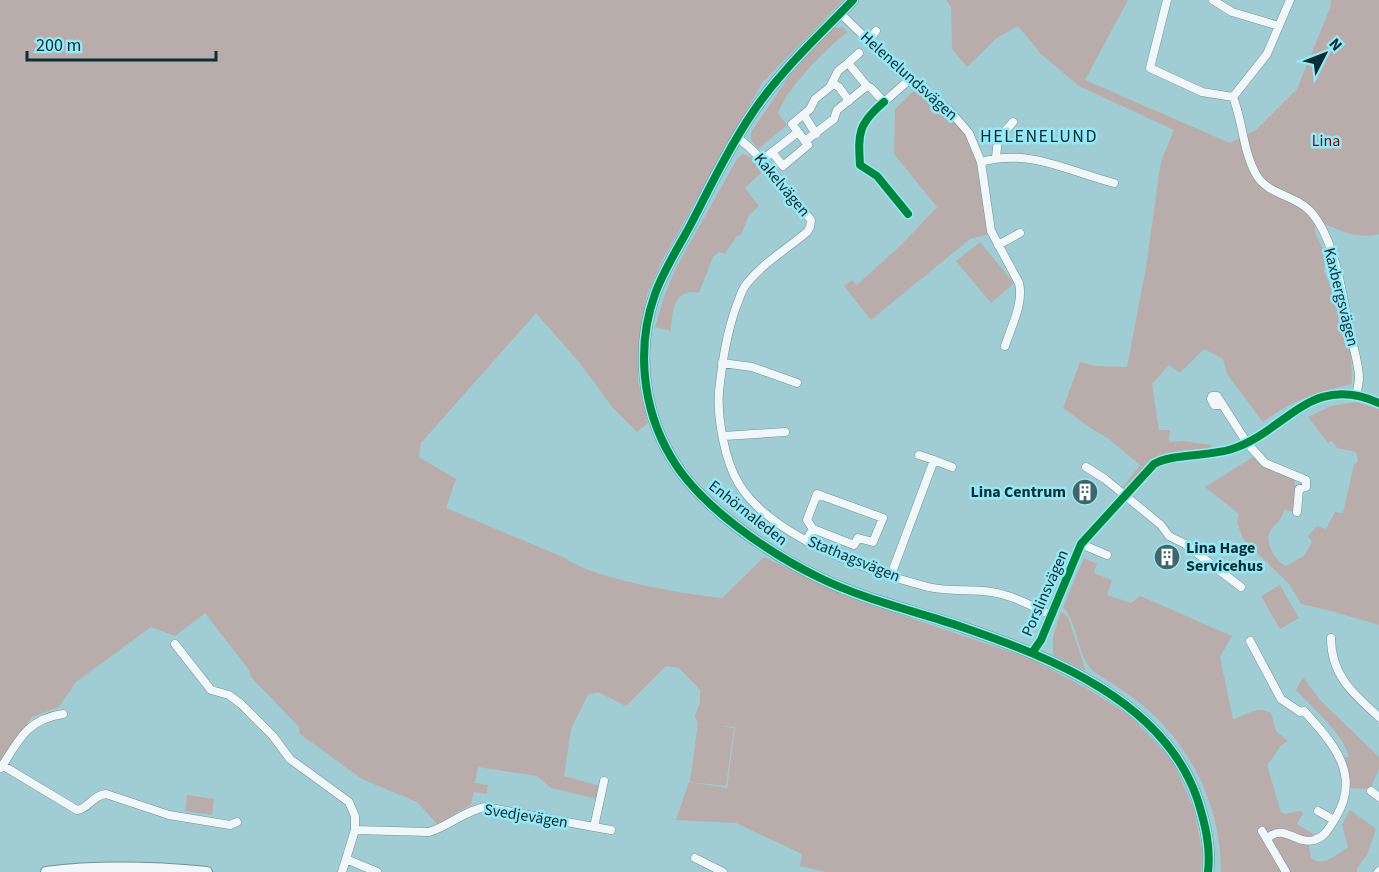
<svg xmlns="http://www.w3.org/2000/svg" width="1379" height="872" font-family="'Source Sans 3',sans-serif">
	<style>
		.green { fill: #b9adab }
		.lines { fill: none; stroke-linecap: round; stroke-linejoin: round }
		.street-casing { stroke: #6e9298; stroke-width: 9 }
		.secondary-casing { stroke: #6e9298; stroke-width: 12 }
		.street { stroke: #f1f7f8; stroke-width: 8 }
		.secondary { stroke: #f1f7f8; stroke-width: 10 }
		.cycleway-casing { stroke: #97e8f6; stroke-width: 11 }
		.cycleway { stroke: #00873e; stroke-width: 8 }
		.labels { text-anchor: middle; dominant-baseline: central; stroke-width: 5; stroke-linejoin: round; paint-order: stroke }
		.street-label { font-size: 16px; fill: #0c2f34; stroke: #97e8f6 }
		.park-label { font-size: 16px; fill: #7f0b04; stroke: #97e8f6 }
		.poi-label { font-size: 16px; font-weight: bold; fill: #0c2f34; stroke: #97e8f6; text-anchor: end }
		.neighbourhood-label { font-size: 18px; letter-spacing: 1.5px; fill: #0c2f34; stroke: #97e8f6 }
	</style>
	<rect width="100%" height="100%" fill="#a0ccd3"/>
	<path class="green" d="M0,0H843L762,83L663,259L647,294L638,346V382L648,423L637,432L613,408L579,362L536,313L421,443L419,457L456,479L446,508L565,558C593,579 685,594 722,598L764,557L845,596L1031,659L1088,689L1129,715L1171,758L1194,809L1203,856L1201,872H826L800,866L802,854L736,823L676,820L689,782L727,788L735,727L720,726L734,728L726,786L690,782L698,723L695,716L700,702V690L679,668L666,666L626,706L598,692L588,695L571,729L564,776L600,786L598,799L551,788L537,776L478,767L475,783L488,785L487,794L474,792V790L471,805L437,824L417,802L362,779L300,734L299,727L251,677L249,670L205,613L175,636L151,627L76,682L59,707L32,717L0,762Z
		M946,0H1128L1085,80L1230,143L1256,130L1297,89L1330,8L1331,0H1379V234C1359,240 1338,230 1320,222L1315,226V233L1325,253L1324,272L1336,297L1345,329L1351,354L1352,384C1316,393 1294,399 1263,422L1227,374L1223,359L1204,349L1180,373L1169,365L1152,384L1159,430H1170L1169,442L1183,441L1211,445L1214,454L1163,459L1125,496L1120,491L1140,465L1109,439L1092,429L1063,408L1080,362L1095,366L1127,367L1146,267L1161,161L1174,130L1079,86L1041,54L1018,26L997,38L967,67L952,49L951,7Z
		M842,27L848,32C825,49 788,87 778,113L787,125L758,149L751,140V132L794,69L833,28Z
		M915,90C943,110 971,129 978,166C983,188 982,212 989,234L970,239L871,320L844,286L852,280L857,285L901,245L937,207L894,154L895,109Z
		M743,154L753,158L764,170L745,188L759,206L749,215L741,235L736,237L725,254L719,252L713,257L699,293C674,287 672,312 671,331L655,327L665,294L676,268L737,159Z
		M980,242L1014,283L991,303L956,261Z
		M1356,402L1379,409V625L1331,611L1301,604L1290,585L1243,539L1237,522L1239,514L1205,487L1258,454L1296,478L1294,483L1297,488V512L1284,510C1281,522 1277,521 1271,530C1263,541 1275,561 1286,566L1304,556L1312,542L1308,536L1317,526L1326,529L1335,512L1343,513L1354,465L1358,461L1356,452L1337,448L1332,441L1328,443L1308,417L1331,406Z
		M1084,558L1097,564L1094,573L1112,580L1107,595L1131,603L1140,596L1232,636L1220,657L1233,719C1247,715 1257,705 1271,713L1276,731L1288,741C1277,746 1276,756 1267,765L1281,812L1285,814L1300,811L1303,813L1297,824L1320,838L1308,841L1311,858C1323,868 1337,854 1348,847L1342,825L1350,810L1376,829L1367,855L1357,868V872H1221C1221,809 1194,750 1146,708C1130,694 1111,683 1093,671C1076,654 1079,625 1063,607Z
		M1280,585L1299,618L1280,629L1261,596Z
		M1061,611L1068,617L1086,671L1053,655V637Z
		M1303,677L1320,700L1379,757V769L1370,789L1346,788L1340,760L1349,756C1342,733 1312,707 1296,690Z
		M187,795L214,799L212,815L185,811Z"/>
	<g class="lines">
		<defs>
			<path id="street" d="M1167,0L1150,68L1202,92L1233,97
				M1213,0L1232,12L1279,26
				M1290,0L1267,54L1233,97C1243,122 1243,153 1257,176C1269,195 1295,195 1310,211C1336,239 1343,300 1351,337C1354,350 1359,365 1359,378C1359,383 1357,390 1356,396
				M840,13L909,80L949,110L969,133L981,162L991,231L1019,283C1024,303 1011,327 1005,346
				M868,41L876,31
				M859,53L848,63L867,86
				M832,83L839,87L849,101
				M804,115L816,134
				M798,132L792,124L810,109L815,99L830,87L838,71L848,63
				M738,138C767,160 788,192 811,220L810,227L807,232C787,249 760,265 745,286C741,292 739,300 736,307C726,335 722,362 719,392C717,418 725,462 739,484C771,537 870,572 928,587C949,592 970,589 991,592C1012,595 1032,606 1051,615
				M805,141L834,119L837,110L867,86L871,88L884,102L909,80
				M996,157L998,139L1013,122
				M762,160L798,132L808,145L783,166L772,152
				M981,162C1028,148 1068,171 1114,183
				M998,245L1020,233
				M722,363L752,367L797,383
				M1221,405H1214L1211,399L1212,396H1217L1247,443L1265,463L1306,480V487L1299,489L1297,512
				M724,436L785,432
				M919,455L934,460
				M1086,467L1105,479L1161,525L1169,536L1185,544L1241,587
				M806,541L813,529L854,545L858,538L873,542L883,518L817,494L807,520L813,529
				M1081,544L1107,555
				M891,575L934,460L952,467
				M1331,638C1331,675 1353,694 1379,717
				M1250,641L1281,699L1300,712L1304,711C1332,742 1362,774 1336,817C1330,826 1326,837 1314,840C1296,845 1283,822 1267,839
				M175,644L211,690L229,695L241,704L273,736L290,759L349,802L355,816V830L342,872
				M1032,653L1041,640L1081,544L1154,464C1173,453 1208,457 1232,449C1287,431 1310,372 1379,403
				M2,765L77,810C88,809 93,795 106,794L169,815L230,825L237,822
				M1,768C19,739 28,719 63,714
				M1371,791L1379,797
				M1318,811L1334,820
				M594,827L611,830
				M355,830L429,832C449,826 464,811 485,807L594,827L604,781
				M1262,831L1286,872
				M695,858L723,872
				M346,859L377,872
				M1378,872L1379,871"/>
			<path id="secondary" d="M853,0C819,36 781,70 753,112C730,146 711,185 692,222C680,245 664,269 655,294C636,347 642,408 671,457C699,506 770,554 820,578C865,600 915,611 962,627C1052,658 1163,701 1197,798C1205,823 1211,847 1208,872
				M46,872C100,865 154,867 207,872"/>
		</defs>
		<use href="#street" class="street-casing"/>
		<use href="#secondary" class="secondary-casing"/>
		<use href="#street" class="street"/>
		<use href="#secondary" class="secondary"/>
		<defs>
			<path id="cycleway" d="M853,0C819,36 781,70 753,112C730,146 711,185 692,222C680,245 664,269 655,294C636,347 642,408 671,457C699,506 770,554 820,578C865,600 915,611 962,627C1052,658 1163,701 1197,798C1205,823 1211,847 1208,872
				M884,102C858,124 858,133 860,165L877,176L908,214
				M1032,653L1041,640L1081,544L1154,464C1173,453 1208,457 1232,449C1287,431 1310,372 1379,403"/>
		</defs>
		<use href="#cycleway" class="cycleway-casing"/>
		<use href="#cycleway" class="cycleway"/>
	</g>
	<defs>
		<symbol id="building-disc" viewBox="-11 -11 22 22"><circle r="9.5" fill="#40666c" stroke="#97e8f6"/><path d="M-4-6H4V6H1V3H-1V6H-4ZM-2.5-4.3h1.7v1.8h-1.7ZM.8-4.3h1.7v1.8H.8ZM-2.5-1h1.7V.8h-1.7ZM.8-1h1.7V.8H.8Z" fill="#fff"/></symbol>
	</defs>
	<g fill-rule="evenodd">
		<use href="#building-disc" x="1070" y="477" width="30" height="30"/>
		<use href="#building-disc" x="1152" y="542" width="30" height="30"/>
	</g>
	<g class="labels">
		<g class="street-label">
			<text transform="translate(909 76) rotate(42)">Helenelundsvägen</text>
			<text transform="translate(782 185) rotate(50)">Kakelvägen</text>
			<text transform="translate(1341 297) rotate(76)">Kaxbergsvägen</text>
			<text transform="translate(748 513) rotate(38)">Enhörnaleden</text>
			<text transform="translate(854 559) rotate(22)">Stathagsvägen</text>
			<text transform="translate(1045 593) rotate(-66)">Porslinsvägen</text>
			<text transform="translate(526 816) rotate(9)">Svedjevägen</text>
		</g>
		<g class="park-label">
			<text x="1326" y="141">Lina</text>
		</g>
		<g class="poi-label">
			<text x="1066" y="492">Lina Centrum</text>
			<text x="1186" y="548" text-anchor="start">Lina Hage<tspan x="1186" dy="18">Servicehus</tspan></text>
		</g>
		<g class="neighbourhood-label">
			<text x="1039" y="136">HELENELUND</text>
		</g>
	</g>
	<g transform="translate(1325 54) rotate(48)" stroke="#97e8f6" stroke-width="4.5" paint-order="stroke">
	<path d="M0-4.5L10 22L0 15L-10 22Z" fill="#0c2f34"/>
	<text y="-9" font-size="16" font-weight="bold" text-anchor="middle" fill="#0c2f34">N</text>
	</g>
	<path d="M27 51v9h189v-9" fill="none" stroke="#0c2f34" stroke-width="3"/>
	<text x="36" y="51" font-size="18" fill="#0c2f34" stroke="#97e8f6" stroke-width="4.5" paint-order="stroke">200 m</text>
</svg>
